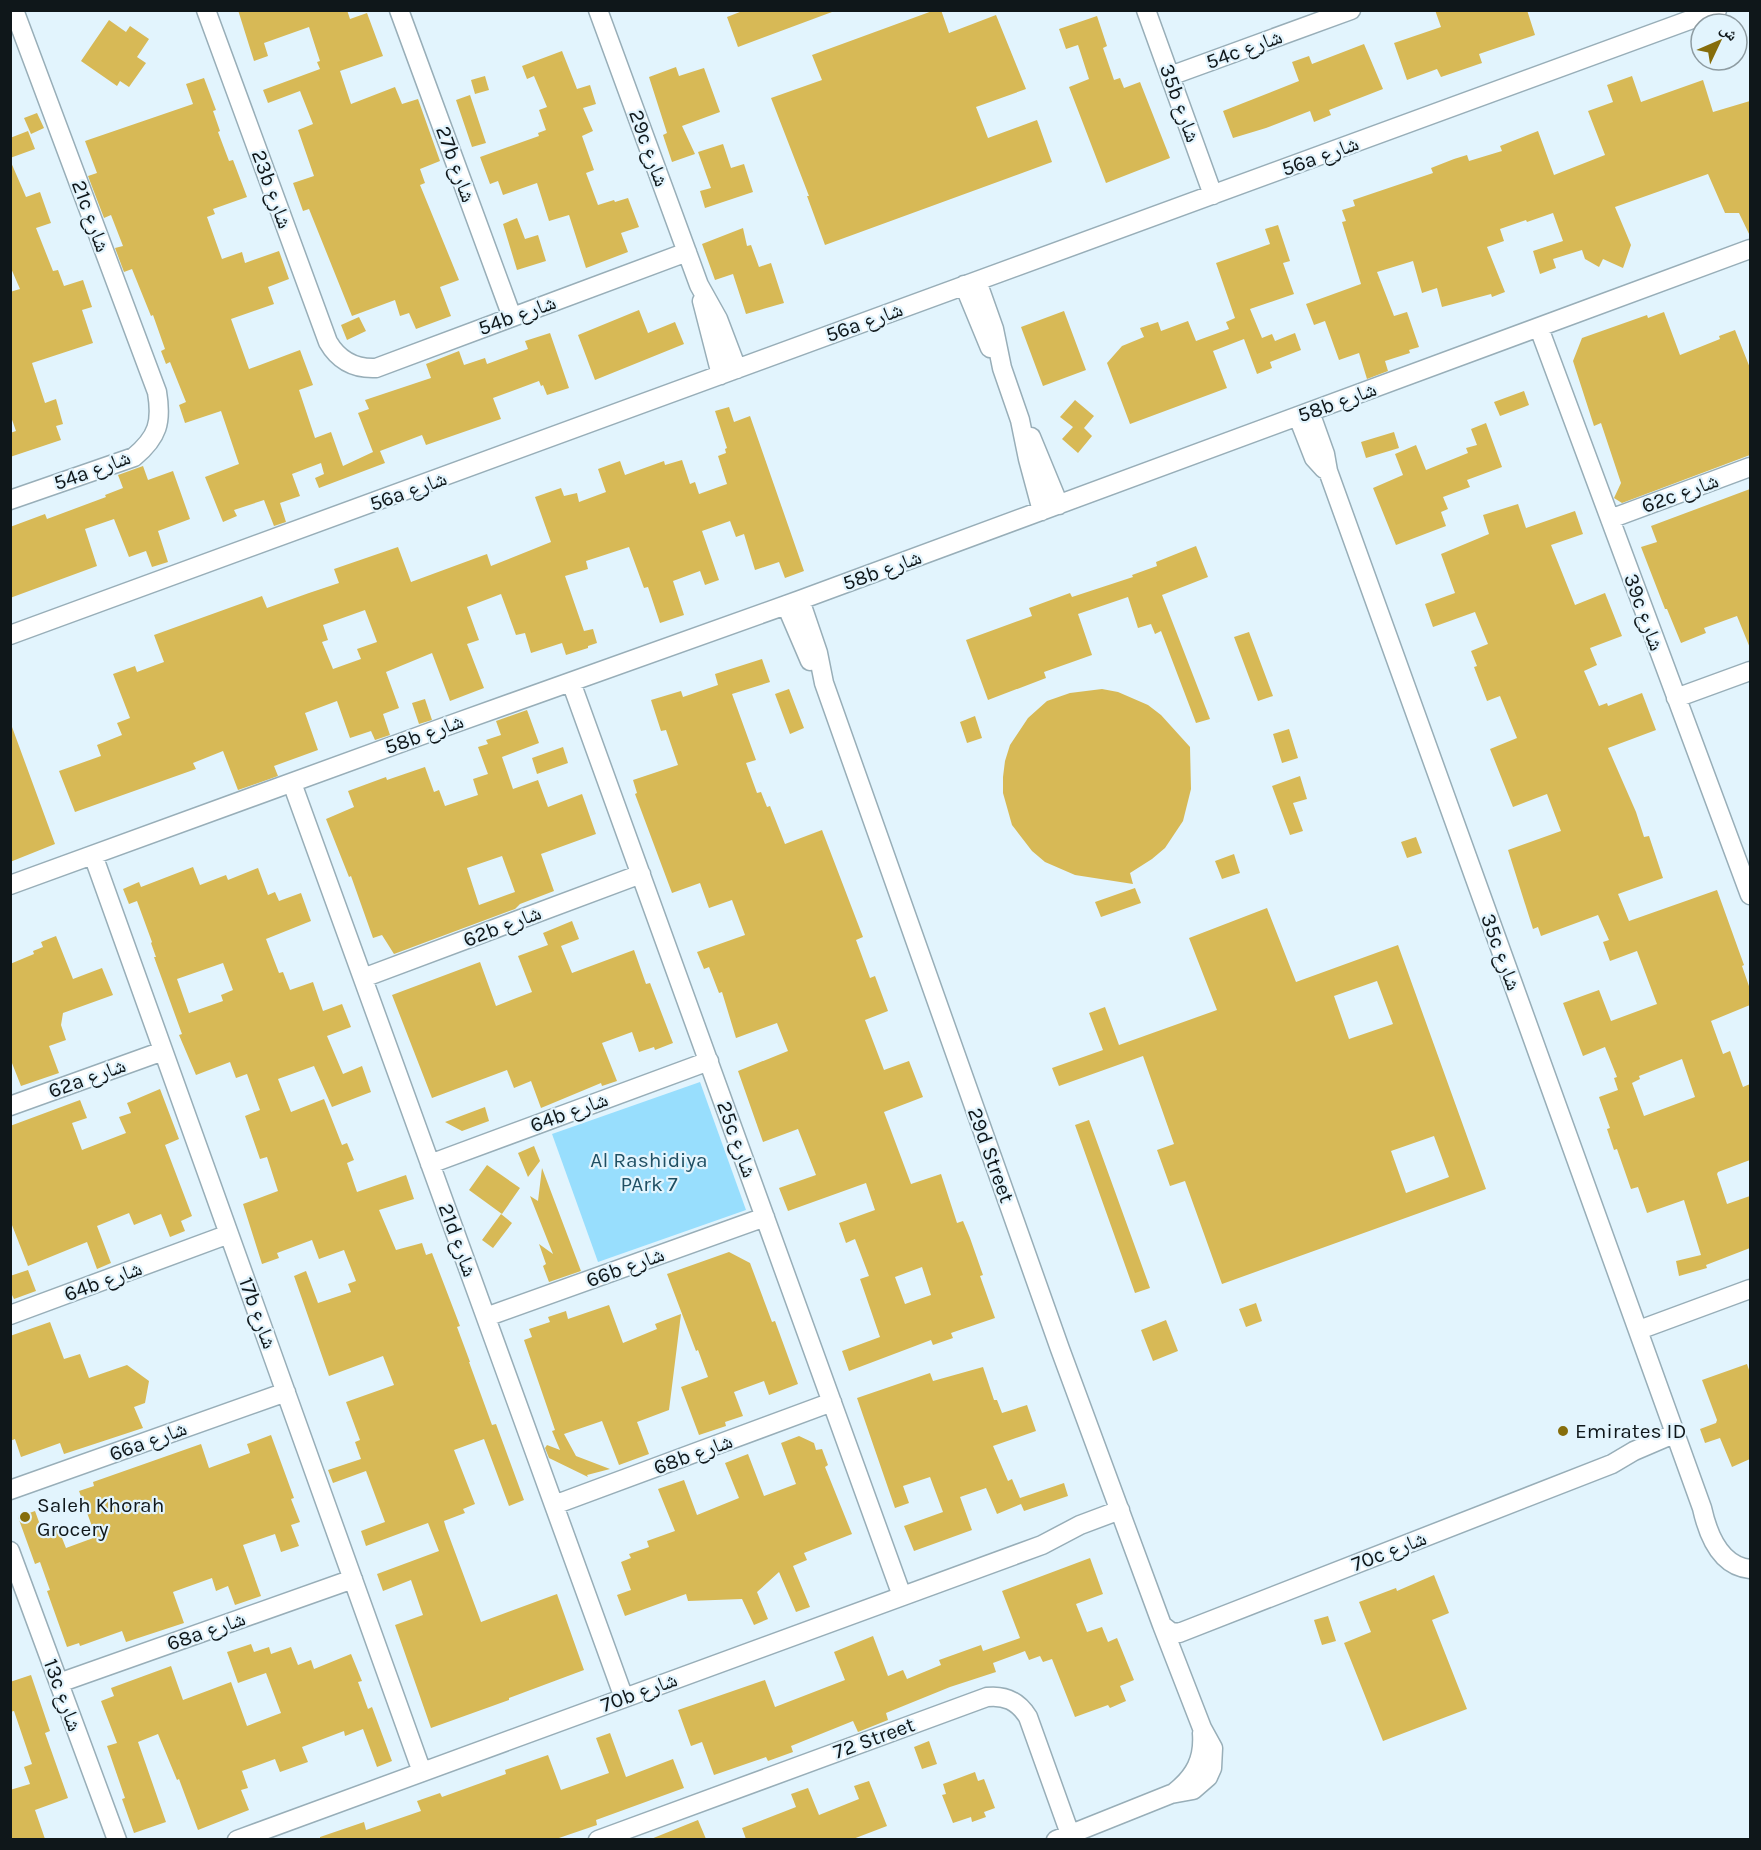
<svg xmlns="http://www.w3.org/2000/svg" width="1761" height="1850" font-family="Karla,'Noto Naskh Arabic',sans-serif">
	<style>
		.green { fill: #98defd }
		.building { fill: #d7b956; fill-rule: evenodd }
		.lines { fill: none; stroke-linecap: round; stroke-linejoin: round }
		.street-casing { stroke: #98aeb8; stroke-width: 21 }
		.street { stroke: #fff; stroke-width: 18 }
		.poi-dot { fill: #866d0b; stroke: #e2f4fd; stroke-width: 2 }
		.labels { text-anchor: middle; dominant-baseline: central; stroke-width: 4.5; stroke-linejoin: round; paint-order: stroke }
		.street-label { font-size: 21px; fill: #0f171a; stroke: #e2f4fd }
		.park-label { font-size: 21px; fill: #1f4f63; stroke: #e2f4fd }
		.poi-label { font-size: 21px; fill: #0f171a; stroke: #e2f4fd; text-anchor: start }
	</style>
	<rect width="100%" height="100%" fill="#e2f4fd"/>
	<path class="green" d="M700,1082L746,1210L598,1262L552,1134Z"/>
	<path class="building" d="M238,10H347L350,19L367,13L383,56L340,71L351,104L395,87L402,104L418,99L440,161L420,169L425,183L420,185L459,280L440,287L451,316L416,329L409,313L400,316L395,300L352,316L309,209L303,211L293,183L314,176L298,130L313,124L300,91L268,103L263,90L320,69L317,62L320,61L309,27L264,43L268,56L254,61Z
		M745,10H832V12L738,47L727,17Z
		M935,10H941L949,33L996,15L1026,89L976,107L988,138L1037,120L1052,162L825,245L807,196H809L771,98L822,80L812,55Z
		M1435,10H1527L1535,35L1479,54L1482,63L1441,77L1437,69L1407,80L1394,43L1441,27Z
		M1097,16L1107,46L1103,48L1114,80L1120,78L1124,88L1140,82L1170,158L1106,183L1069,87L1089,79L1078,45L1066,49L1059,29Z
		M109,20L126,32L130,26L149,39L137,57L146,63L129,87L120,81L117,86L81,61Z
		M1364,44L1383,89L1329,110L1331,115L1314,122L1310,111L1266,128L1233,138L1223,111L1299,81L1292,62L1309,56L1312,64Z
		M562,51L577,89L590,85L596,104L583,108L593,131L582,136L594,170L586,173L598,205L614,200L615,202L628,198L639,227L621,233L628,252L586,268L569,215L549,221L537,183L503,195L498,181L490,184L480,157L539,136L538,133L546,130L539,110L547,107L534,76L527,79L522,66Z
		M676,67L679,76L704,68L720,112L682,126L695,154L672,162L663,135L667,133L649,77Z
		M485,76L489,90L475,94L471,80Z
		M1632,76L1641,102L1703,80L1713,112L1750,101V236L1739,213H1725L1708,174L1615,207L1631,245L1623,268L1603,259L1599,267L1585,259L1582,250L1553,259L1556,268L1540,274L1533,251L1563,241L1553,213L1527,222L1526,220L1500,229L1504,241L1487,247L1505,292L1492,297L1491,294L1442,307L1437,288L1422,293L1413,261L1377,272L1394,316L1407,312L1419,347L1409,350L1410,353L1385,361L1388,371L1367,379L1359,353L1339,360L1325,321L1314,325L1306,304L1361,284L1342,222L1346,221L1342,210L1355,206L1353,200L1433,173L1431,168L1454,159L1467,155L1469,161L1502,151L1500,146L1538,131L1554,175L1605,155L1588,111L1613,102L1607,85Z
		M204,78L216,110L213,111L220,131L218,132L229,161L233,160L247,197L213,209L215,214L207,217L222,259L242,252L245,263L279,251L289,279L268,287L274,304L231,319L249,369L300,350L313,385L299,390L315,438L331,432L343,466L373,452L358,413L369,409L365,400L431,378L426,364L459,351L464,365L485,358L487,364L528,349L525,341L550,333L569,388L547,395L543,385L541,386L539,381L493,398L501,419L426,445L422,435L380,451L385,463L319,488L315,478L324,474L321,463L292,474L300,496L280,503L286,522L274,526L264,500L234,510L237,516L223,522L205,477L239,464L221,411L185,423L179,405L186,402L170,362L166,364L161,351L165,349L153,315L151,316L132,269L124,272L115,248L123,246L111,215L104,218L88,176L97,173L85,141L193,104L186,84Z
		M470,95L486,143L472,147L456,100Z
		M37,113L44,128L31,134L24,118Z
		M28,131L35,149L10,158V138Z
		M723,144L731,168L744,164L753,192L705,208L700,191L711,188L698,152Z
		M10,160L26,197L40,192L51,223L36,228L53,271L58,270L64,286L83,280L92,307L82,310L93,343L32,363L45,403L56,399L63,424L56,426L61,440L10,457V433L16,431L10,414V292L20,289L10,266Z
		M517,218L525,239L538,235L546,261L517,270L503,224Z
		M1278,225L1290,261L1283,263L1294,294L1250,309L1262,338L1272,334L1275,341L1295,333L1301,350L1270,362L1272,368L1257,374L1244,339L1213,351L1227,388L1130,424L1107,363L1122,346L1144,337L1140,328L1158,322L1161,331L1188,321L1196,341L1229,329L1226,322L1235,318L1216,263L1270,244L1265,229Z
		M743,228L747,246L751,245L759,267L771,263L784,303L746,314L733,274L715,280L702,244Z
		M639,310L648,333L675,322L684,344L595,380L578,335Z
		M1064,311L1086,370L1043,386L1021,327Z
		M1664,312L1680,355L1720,339L1719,336L1735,330L1750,368V455L1622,503L1614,498L1621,483L1601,423L1594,426L1573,361L1582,338L1647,315L1648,318Z
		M359,317L366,331L347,340L341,325Z
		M1524,391L1529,405L1500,416L1494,402Z
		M1075,400L1094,416L1084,428L1092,436L1078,453L1062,439L1073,427L1060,417Z
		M729,407L734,422L750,416L804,571L785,578L779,562L755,570L744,534L736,537L730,521L702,531L719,580L705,585L700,571L673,581L684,615L660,623L648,587L644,588L629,547L586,561L588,569L565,576L584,631L593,629L597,643L588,646V648L566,655L562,643L531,653L525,633L516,635L501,594L467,607L479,640L467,644L484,688L450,701L432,653L386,672L399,708L383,714L390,735L375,740L371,731L350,738L337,701L305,713L318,750L274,766L278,776L238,790L223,751L193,763L196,769L75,812L59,771L101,756L97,745L122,735L117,723L130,718L113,674L135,666L137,672L164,662L154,635L262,596L267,608L309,593L339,583L334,569L398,547L411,582L487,554L491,566L551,542L535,497L561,488L564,496L577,493L579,502L606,492L598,469L620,461L625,475L664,461L665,465L682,460L690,484L695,482L699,494L727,484L718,456L726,453L725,449L727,448L715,411ZM365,610L377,642L357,649L361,659L333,669L322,642L328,640L323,625Z
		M1486,423L1502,467L1467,480L1470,487L1443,497L1448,509L1441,512L1446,526L1396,545L1373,488L1403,475L1395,454L1416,445L1426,470L1468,453L1466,448L1477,445L1471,429Z
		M1394,432L1399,448L1366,458L1361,442Z
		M143,466L148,480L173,471L190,519L158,531L168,562L152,567L146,551L129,557L114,519L85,529L97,566L10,598V527L45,514L47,519L106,497L105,495L123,488L118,475Z
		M1750,489V648L1737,616L1704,628L1706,633L1681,643L1667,609H1665L1641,547L1657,542L1651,526Z
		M1518,504L1526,528L1575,511L1583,534L1551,545L1575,605L1605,593L1622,636L1590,648L1597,665L1584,671L1599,706L1607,703L1608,706L1642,693L1656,730L1608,748L1636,812L1644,837L1649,836L1663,878L1618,894L1629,921L1717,890L1744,965L1742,966L1750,989V1005L1711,1021L1723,1054L1730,1051L1743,1087L1750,1084V1160L1718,1172L1717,1174L1727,1204L1750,1196V1248L1706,1265L1707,1268L1679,1276L1676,1261L1701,1255L1684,1200L1647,1213L1638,1187L1631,1189L1617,1149L1614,1150L1607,1129L1610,1128L1599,1097L1618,1090L1614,1078L1617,1077L1605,1047L1583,1056L1563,1003L1599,990L1611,1021L1657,1004L1637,951L1610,961L1603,942L1609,940L1598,915L1541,936L1538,927L1533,929L1508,850L1561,831L1547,794L1513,807L1490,749L1517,738L1500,696L1487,701L1474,667L1477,666L1471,651L1488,644L1475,612L1433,627L1425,604L1455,593L1441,554L1489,534L1483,515ZM1682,1059L1695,1097L1644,1116L1632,1083L1640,1079L1639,1076Z
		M1196,546L1208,577L1162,595L1210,719L1196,723L1161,631L1155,634L1151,624L1138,628L1128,597L1078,614L1092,655L1044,672L1046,678L988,700L966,640L1032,616L1029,608L1070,593L1072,597L1133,577L1132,575L1157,566L1156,562Z
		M1249,632L1273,696L1258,701L1234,637Z
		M762,659L770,682L732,694L756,760L746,763L757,793L761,792L767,807L770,806L785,844L822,830L863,937L856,940L870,978L875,976L888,1011L865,1020L884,1070L909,1061L923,1097L884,1112L911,1184L941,1174L957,1223L963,1221L970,1238L983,1275L980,1276L995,1318L951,1333L953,1338L933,1345L931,1340L849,1371L842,1351L880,1337L860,1279L869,1276L855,1239L846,1243L839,1223L875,1210L866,1183L788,1211L779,1188L816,1175L798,1129L763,1142L738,1071L788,1051L777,1023L736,1038L722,992L719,993L709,967L704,969L697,952L745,935L732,900L709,908L700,883L672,893L635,794L637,793L633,780L678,765L666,730L661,731L651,700L681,691L683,697L718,685L715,674ZM922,1267L931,1295L905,1304L895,1277Z
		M789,689L804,728L790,734L775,694Z
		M1102,689L1118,692L1148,705L1161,715L1190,747L1191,789L1183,821L1165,848L1152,859L1130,873L1133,884L1075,875L1045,862L1032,851L1012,825L1003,793V777L1005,761L1010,745L1028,718L1047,701L1070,693Z
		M425,699L432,720L419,724L412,703Z
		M527,710L539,743L502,757L513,789L538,780L548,807L582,794L596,834L541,854L554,891L520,904L515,909L394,954L382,935L373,938L351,876L349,877L326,819L354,807L348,791L386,777L387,780L425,767L434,792L439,790L445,806L478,795L473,779L488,774L478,747L488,744L486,740L501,735L496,721ZM502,856L515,892L479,905L467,868Z
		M975,716L982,738L967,743L960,722Z
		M10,727H12L55,844L10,862Z
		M1289,729L1298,758L1282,763L1273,734Z
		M563,747L568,763L537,774L532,758Z
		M1300,776L1307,799L1293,803L1303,831L1290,835L1272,786Z
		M1416,837L1422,853L1407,858L1401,842Z
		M1234,854L1240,873L1222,879L1215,861Z
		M193,867L200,885L226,875L228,880L258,868L268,895L275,892L279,901L301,893L311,921L266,939L279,973L283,972L290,990L313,982L323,1011L342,1004L351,1027L327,1036L343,1074L362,1066L371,1092L332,1107L314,1066L278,1079L291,1112L324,1099L342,1145L347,1143L354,1160L347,1163L357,1192L406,1175L414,1199L379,1210L396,1250L422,1243L426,1255L432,1253L460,1326L457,1327L470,1362H469L492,1425L496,1424L524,1500L509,1506L484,1439L454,1450L475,1504L463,1509L465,1513L444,1521L446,1528L481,1622L557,1594L584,1670L509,1698V1700L431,1728L395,1625L423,1615L411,1580L383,1591L377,1574L439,1551L428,1523L366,1546L361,1531L385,1522L366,1471L333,1483L328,1470L361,1459L355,1442L360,1440L346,1402L394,1385L383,1356L329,1376L294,1276L306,1271L318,1303L351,1292L348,1284L356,1281L351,1268L344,1250L319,1259L312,1240L277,1253L279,1258L262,1264L243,1204L278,1191L267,1157L260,1159L245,1116L260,1110L247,1074L236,1078L230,1062L196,1075L179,1035L182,1034L154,957H156L151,943L152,942L137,901L129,904L123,889L139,882L141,887ZM223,963L233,990L221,995L223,1001L189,1013L177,979Z
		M1135,888L1141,903L1101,917L1095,902Z
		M1267,908L1296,982L1398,945L1486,1189L1222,1284L1185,1181L1170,1186L1157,1150L1174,1144L1143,1056L1059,1086L1052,1068L1103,1050L1089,1013L1105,1007L1119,1045L1217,1010L1189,938ZM1377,981L1393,1024L1349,1039L1334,996ZM1434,1136L1449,1177L1406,1193L1391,1151Z
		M572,921L579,939L561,946L572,973L634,950L646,984L650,983L673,1043L655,1050L654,1047L639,1052L632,1032L602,1043L617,1081L602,1086L601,1083L541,1108L531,1081L514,1088L507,1070L432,1098L392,995L480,962L496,1006L532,992L518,956L548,945L543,933Z
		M56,936L73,979L102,968L113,995L63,1013L61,1025L66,1040L49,1046L59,1073L21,1086L10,1058V964L34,954L33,951L43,947L41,942Z
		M160,1089L179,1139L165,1145L192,1216L181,1221L185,1231L170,1237L161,1214L134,1225L129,1213L97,1226L111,1263L97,1269L87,1242L28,1266L10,1220V1126L80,1100L87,1118L72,1123L82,1150L126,1133L119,1117L131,1113L127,1103Z
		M485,1107L489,1121L462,1131L445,1122Z
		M1089,1120L1150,1288L1135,1293L1075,1125Z
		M534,1146L540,1161L528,1177L518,1153Z
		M487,1165L520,1188L502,1214L469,1190Z
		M542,1168L581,1271L549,1282L543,1266L546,1264L539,1244L553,1254L530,1196L538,1201Z
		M501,1214L512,1223L493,1248L482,1240Z
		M729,1252L750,1263L772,1322L775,1321L798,1384L769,1395L764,1381L734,1392L743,1416L725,1422L726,1426L699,1435L681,1387L708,1377L698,1350L696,1351L667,1274Z
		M28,1270L36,1291L14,1299L10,1291V1276Z
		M1256,1303L1262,1321L1246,1327L1239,1309Z
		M609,1305L623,1343L657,1329L655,1324L681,1314L669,1410L637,1422L649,1454L619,1465L602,1421L564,1434L576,1456L610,1469L587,1475L588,1477L549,1458L545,1448L547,1445L560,1450L552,1431L555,1430L524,1340L532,1337L529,1329L550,1322L548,1317L566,1311L568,1319Z
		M1166,1320L1178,1351L1153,1361L1141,1330Z
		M50,1322L64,1359L80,1354L89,1378L127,1365L149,1381L145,1403L134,1407L143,1428L64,1454L60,1443L21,1457L15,1439L10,1441V1336Z
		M1747,1364L1750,1373V1459L1732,1467L1720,1438L1705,1443L1700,1429L1716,1423L1717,1420L1702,1380Z
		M983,1367L994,1400H997L1002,1413L1027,1405L1036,1431L993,1446L1008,1481L1012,1479L1020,1498L1064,1483L1068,1496L1024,1511L1021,1504L997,1514L986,1488L960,1497L972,1530L914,1551L904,1526L943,1512L930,1477L903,1486L909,1503L895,1508L857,1398L930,1373L933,1381Z
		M271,1435L294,1498L291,1499L300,1522L291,1525L299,1546L281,1552L275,1534L243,1545L261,1596L235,1605L228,1586L216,1591L212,1578L173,1592L184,1623L126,1642L122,1631L80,1646L79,1643L67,1647L47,1591L50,1590L40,1562L35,1564L18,1517L35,1511L43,1533L58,1528L66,1548L96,1537L79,1491L94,1486L93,1482L201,1444L209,1468L250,1453L247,1444Z
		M799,1436L814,1443L816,1450L822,1449L828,1465L825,1467L852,1534L804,1553L807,1560L793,1566L810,1607L796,1612L779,1572L757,1592L768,1619L754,1625L742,1599L688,1601L686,1594L625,1616L617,1595L631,1590L621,1562L631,1558L629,1554L649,1547L647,1541L675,1531L658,1489L684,1480L697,1515L739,1498L725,1463L748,1454L764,1496L796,1484L781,1443Z
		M1090,1558L1103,1594L1076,1604L1087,1632L1102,1627L1108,1642L1117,1638L1134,1680L1120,1686L1126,1701L1110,1708L1108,1705L1075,1717L1052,1659L1043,1662L1040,1656L1029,1660L1025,1651L993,1663L996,1672L950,1687L886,1713L888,1720L858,1732L853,1721L791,1746L793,1752L768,1761L766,1757L714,1775L702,1742L691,1746L678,1710L765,1680L775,1707L845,1680L834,1652L873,1636L888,1676L903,1670L907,1679L941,1665L939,1660L981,1645L983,1651L1020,1638L1002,1591Z
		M1434,1575L1449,1613L1432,1620L1467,1709L1383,1741L1344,1643L1371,1632L1359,1602L1396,1588L1397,1591Z
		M1328,1616L1336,1641L1322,1645L1314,1620Z
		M251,1644L254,1652L269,1647L271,1654L291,1647L298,1665L311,1660L314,1669L351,1654L362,1681L358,1682L368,1709L372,1707L392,1761L377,1767L363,1729L345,1736L344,1731L302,1747L308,1762L280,1772L275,1759L242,1771L248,1788L241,1790L249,1810L198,1830L179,1779L177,1780L158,1734L138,1742L166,1822L134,1833L122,1799L125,1798L107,1746L117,1743L101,1701L114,1696L111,1688L171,1666L183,1700L231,1682L247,1726L281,1713L266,1673L238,1683L227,1652Z
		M31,1675L50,1731L45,1733L68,1798L35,1810L45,1839H10V1790L30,1784L24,1767L32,1764L14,1711L10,1712V1682Z
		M610,1733L626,1777L673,1759L684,1788L596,1820L597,1825L556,1839H320V1837L364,1822L366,1830L421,1811L417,1801L440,1793L442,1797L506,1774L505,1770L548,1755L561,1790L609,1773L596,1738Z
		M929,1741L937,1764L922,1769L914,1747Z
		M975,1772L978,1781L984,1779L995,1808L984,1812L986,1817L972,1822L971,1817L953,1823L942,1795L946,1794L943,1784Z
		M869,1781L887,1826L853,1839H746L742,1828L796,1807L791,1794L808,1788L819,1815L859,1799L854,1786Z
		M698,1820L706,1839H651Z"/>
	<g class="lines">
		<defs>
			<path id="street" d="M206,10L328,342C339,361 355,369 376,368L687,252
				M399,10L512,317
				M598,10L699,285L718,319L737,369
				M1146,10L1213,195
				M1170,76L1351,10
				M977,281L994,329L1002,368L1020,420L1028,459L1042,511
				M964,285L990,348
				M702,301L721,375
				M1539,328L1750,895
				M1310,412L1325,454L1328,471L1702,1508C1708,1535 1720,1566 1750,1569
				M1298,417L1314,458L1324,469
				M1031,437L1059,505
				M10,500L134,457C158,437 162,422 157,392L14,10
				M1610,519L1750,467
				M800,600L818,653L824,683L1060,1349L1162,1625L1171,1632L1179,1633L1612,1464L1634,1451L1676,1433
				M786,605L810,661
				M10,635L1717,10
				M571,682L902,1596
				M1676,698L1750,671
				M292,783L624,1698
				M93,855L422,1772
				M10,885L447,726L800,600L1750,249
				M363,978L641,874
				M10,1106L163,1051
				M430,1164L709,1061
				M10,1315L229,1234
				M486,1317L765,1217
				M1639,1330L1750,1289
				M10,1490L286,1392
				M554,1505L832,1402
				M10,1551L117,1840
				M59,1683L353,1579
				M1175,1792C1195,1776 1204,1759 1202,1733
				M237,1840L1042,1545L1080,1525L1120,1510
				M598,1840L987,1697C1005,1695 1018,1701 1028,1717L1070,1834
				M1056,1840L1171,1794L1193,1790L1208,1777L1212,1768L1213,1748L1202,1728L1162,1625"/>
		</defs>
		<use href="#street" class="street-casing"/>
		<use href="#street" class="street"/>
	</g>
	<g class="poi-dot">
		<circle cx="1563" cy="1431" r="6"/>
		<circle cx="25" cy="1517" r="6"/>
	</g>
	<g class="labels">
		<g class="street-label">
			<text transform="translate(1244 49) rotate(-20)">54c شارع</text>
			<text transform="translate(1180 103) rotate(70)">35b شارع</text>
			<text transform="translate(649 148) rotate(70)">29c شارع</text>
			<text transform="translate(1320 156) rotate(-20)">56a شارع</text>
			<text transform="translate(456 164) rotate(70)">27b شارع</text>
			<text transform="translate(272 189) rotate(70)">23b شارع</text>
			<text transform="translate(91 216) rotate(70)">21c شارع</text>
			<text transform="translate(517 315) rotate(-20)">54b شارع</text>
			<text transform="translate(864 322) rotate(-20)">56a شارع</text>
			<text transform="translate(1337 402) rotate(-20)">58b شارع</text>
			<text transform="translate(92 470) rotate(-20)">54a شارع</text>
			<text transform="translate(408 491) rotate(-20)">56a شارع</text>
			<text transform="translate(1680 493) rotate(-20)">62c شارع</text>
			<text transform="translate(882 570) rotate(-20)">58b شارع</text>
			<text transform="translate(1644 612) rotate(70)">39c شارع</text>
			<text transform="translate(424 734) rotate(-20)">58b شارع</text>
			<text transform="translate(502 926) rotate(-21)">62b شارع</text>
			<text transform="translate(1501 952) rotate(70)">35c شارع</text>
			<text transform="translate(87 1078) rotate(-20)">62a شارع</text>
			<text transform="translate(569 1112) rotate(-20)">64b شارع</text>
			<text transform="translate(737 1139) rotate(70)">25c شارع</text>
			<text transform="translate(991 1155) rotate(70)">29d Street</text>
			<text transform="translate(458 1240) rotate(70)">21d شارع</text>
			<text transform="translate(625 1267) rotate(-20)">66b شارع</text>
			<text transform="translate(103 1281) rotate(-20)">64b شارع</text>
			<text transform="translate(258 1313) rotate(70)">17b شارع</text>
			<text transform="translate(148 1441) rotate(-20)">66a شارع</text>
			<text transform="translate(693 1454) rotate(-20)">68b شارع</text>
			<text transform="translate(1389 1551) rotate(-21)">70c شارع</text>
			<text transform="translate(206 1631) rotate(-19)">68a شارع</text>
			<text transform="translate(639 1692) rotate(-20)">70b شارع</text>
			<text transform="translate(63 1695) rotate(70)">13c شارع</text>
			<text transform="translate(874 1738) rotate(-20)">72 Street</text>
		</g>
		<g class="park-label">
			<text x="649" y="1160">Al Rashidiya<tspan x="649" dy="24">PArk 7</tspan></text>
		</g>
		<g class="poi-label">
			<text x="1575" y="1431">Emirates ID</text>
			<text x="37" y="1505">Saleh Khorah<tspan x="37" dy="24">Grocery</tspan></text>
		</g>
	</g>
	<rect width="1761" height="1850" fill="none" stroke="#0f171a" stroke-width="24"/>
	<g transform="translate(1719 42) rotate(46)"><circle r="28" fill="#e2f4fd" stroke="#8e9ca2" stroke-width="1.5"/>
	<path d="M0-4.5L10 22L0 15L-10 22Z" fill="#866d0b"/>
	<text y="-9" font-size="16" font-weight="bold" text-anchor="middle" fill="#0f171a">ش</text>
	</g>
</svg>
